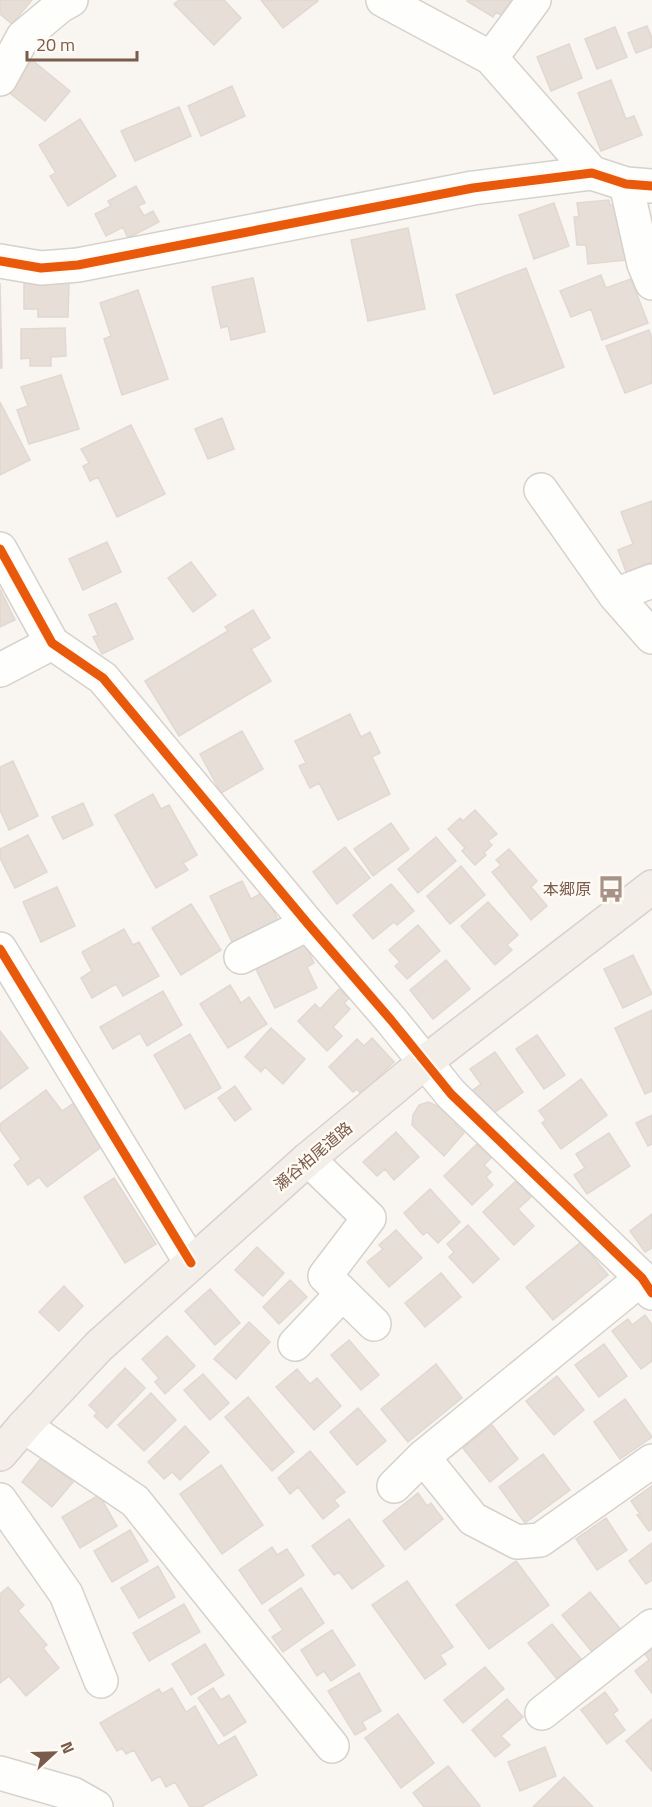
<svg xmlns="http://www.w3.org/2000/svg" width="652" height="1807" font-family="'Titillium Web','Noto Sans JP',sans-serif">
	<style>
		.building { fill: #e6ded7; stroke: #e2d8d2; stroke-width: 1.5 }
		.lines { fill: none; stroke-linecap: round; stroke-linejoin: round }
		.minor-casing { stroke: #d7d1cb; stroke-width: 36 }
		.major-casing { stroke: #dad1cc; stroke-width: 36 }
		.minor { stroke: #fefefd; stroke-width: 33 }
		.major { stroke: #f3eee8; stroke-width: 33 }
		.cycleway-casing { stroke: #fffaf3; stroke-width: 13 }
		.cycleway { stroke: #e8590c; stroke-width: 9 }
		.labels { text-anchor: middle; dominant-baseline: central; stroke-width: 5; stroke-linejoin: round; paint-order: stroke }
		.poi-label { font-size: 16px; fill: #7a5c4d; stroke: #fffaf3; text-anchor: end }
		.street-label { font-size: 16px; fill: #7a5c4d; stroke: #fffaf3 }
	</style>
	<rect width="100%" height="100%" fill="#f9f5f0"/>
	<path class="building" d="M0,0H32L12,24L0,14Z
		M179,0H224L241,18L214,45L174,4Z
		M261,0H317L318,1L283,28Z
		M468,0H511L502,16L496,12L493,17L467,1Z
		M647,26L652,38V47L636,53L628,33Z
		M615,27L627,57L597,69L585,39Z
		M569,44L582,78L551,91L537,57Z
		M32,60L70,91L45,121L7,91Z
		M611,80L626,119L634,116L642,135L601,151L578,93Z
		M232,86L245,116L201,136L188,106Z
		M179,107L191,136L135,161L121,131Z
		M80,119L116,176L68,206L50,176L56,173L39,145Z
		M136,186L145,203L138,206L144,216L153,211L159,222L128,238L123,227L106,236L95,214L111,206L108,201Z
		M609,200L610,205H620L626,260L588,264L586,245H577L574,217H579L577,203Z
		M554,203L569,246L534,259L519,215Z
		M408,228L425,309L368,321L351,240Z
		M526,268L564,367L494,394L456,295Z
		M601,275L606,288L631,279L648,323L602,340L591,309L571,317L560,291Z
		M253,278L265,332L231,340L228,326L221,328L212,287Z
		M24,281H69L68,317H38V309H24Z
		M0,283L2,368H0Z
		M138,290L168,379L122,395L104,339L111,336L100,303Z
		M65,328L66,356L51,357V366H30V358L21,359V329Z
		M649,330L652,338V383L625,393L606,346Z
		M61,375L79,429L29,444L17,410L28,406L21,387Z
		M0,402L30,460L0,475Z
		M222,418L234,449L208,459L195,429Z
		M131,425L165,494L117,517L98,477L90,481L83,466L89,463L81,449Z
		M652,501V562L626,572L618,550L633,544L621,512Z
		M107,542L121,572L83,590L69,559Z
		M191,562L216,595L193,612L168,578Z
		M0,589L15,620L0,627Z
		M116,603L133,639L102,654L93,637L98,635L89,615Z
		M253,610L270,638L251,649L271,681L179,736L145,681L228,631L225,627Z
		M350,714L361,737L370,732L380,753L372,757L390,794L338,820L319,783L310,788L299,766L306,763L295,741Z
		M242,731L263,769L221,793L200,754Z
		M13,761L38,816L9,830L1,812H0V767Z
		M153,794L161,809L169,805L197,855L183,863L188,870L156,888L115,815Z
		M83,803L93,825L63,839L52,817Z
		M475,810L497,834L488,841L492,845L484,853L486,855L475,865L462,851L465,848L448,829L460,818L463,821Z
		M391,823L409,849L373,876L354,849Z
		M28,835L47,872L15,888L0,858V849Z
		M436,837L456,861L418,893L398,869Z
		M345,847L370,878L337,904L313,872Z
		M509,849L537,881L531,887L547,906L531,920L492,872L501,865L496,860Z
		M461,866L485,895L450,924L427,896Z
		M242,881L251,899L264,892L278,920L232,942L210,896Z
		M391,884L414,911L397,925L394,922L373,939L353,915Z
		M57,887L75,926L41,942L23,902Z
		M488,902L518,935L507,945L512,950L495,965L461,926Z
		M191,904L221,950L181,975L152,928Z
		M418,925L440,951L407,979L395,966L400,962L389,950Z
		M124,929L133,945L139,942L159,976L123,996L116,984L92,998L81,978L92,971L82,952Z
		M304,942L314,963L307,967L317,988L275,1008L255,967Z
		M633,955L652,994L623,1008L604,969Z
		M446,960L470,989L433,1019L410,990Z
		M230,985L241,1003L249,997L267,1024L228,1048L200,1004Z
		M339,989L349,998L344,1003L350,1009L333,1027L342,1036L327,1051L298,1021L315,1004L320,1009Z
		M163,991L182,1025L147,1046L140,1033L113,1049L100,1027Z
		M652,1010V1091L645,1094L615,1028Z
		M271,1028L305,1059L283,1084L265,1067L261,1072L245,1057Z
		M0,1031L28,1068L0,1089Z
		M190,1034L221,1088L185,1109L154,1055Z
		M537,1035L565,1075L544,1089L516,1049Z
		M372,1038L394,1062L361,1094L357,1089L353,1092L329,1067L357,1039L364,1046Z
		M495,1052L523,1092L491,1115L473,1090L481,1084L470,1069Z
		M581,1079L607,1115L561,1149L542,1123L546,1120L539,1111Z
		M235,1086L251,1109L235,1121L218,1098Z
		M46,1090L62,1111L74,1103L104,1145L47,1187L39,1177L28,1185L14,1165L21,1159L0,1130V1124Z
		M428,1102L437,1106L445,1112L447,1109L458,1121L455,1124L464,1133L444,1156L412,1125L413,1115L419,1105Z
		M652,1115V1144L648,1146L636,1123Z
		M396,1132L419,1157L394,1180L385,1169L377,1176L363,1162Z
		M609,1133L630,1166L587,1194L574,1175L585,1168L576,1154Z
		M477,1144L491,1158L484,1165L491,1172L486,1177L493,1185L472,1205L444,1176Z
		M114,1178L156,1244L125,1263L84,1197Z
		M516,1181L531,1197L518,1209L534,1226L514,1245L483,1212Z
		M430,1189L460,1222L438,1243L427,1232L423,1235L404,1213Z
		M652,1214V1248L645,1252L630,1231Z
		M468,1225L499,1259L473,1283L449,1257L454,1252L447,1244Z
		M396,1230L422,1258L389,1287L367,1262L383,1249L379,1245Z
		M581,1242L608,1275L553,1320L526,1287Z
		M257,1247L284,1273L263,1296L235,1270Z
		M441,1273L461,1297L425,1327L405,1303Z
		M290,1280L307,1297L279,1324L263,1307Z
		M64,1286L83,1306L59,1331L39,1312Z
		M210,1289L240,1323L215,1345L185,1311Z
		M645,1315L652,1325V1361L641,1369L612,1331L628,1319L632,1325Z
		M249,1322L270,1342L236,1379L214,1359Z
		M167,1336L195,1366L165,1394L155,1382L159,1378L142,1359Z
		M349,1340L379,1375L361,1390L331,1355Z
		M604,1344L627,1376L599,1397L575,1365Z
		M436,1364L462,1398L408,1442L381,1409Z
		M125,1368L145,1388L107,1428L94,1416L97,1413L89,1405Z
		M297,1369L310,1384L317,1378L341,1406L314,1430L276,1387Z
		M203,1374L229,1403L210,1420L184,1390Z
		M557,1376L584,1410L554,1435L526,1401Z
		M151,1393L176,1420L144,1451L118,1425Z
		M248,1397L294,1452L272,1471L225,1417Z
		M625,1399L652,1437L620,1459L594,1422Z
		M358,1408L386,1441L357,1465L330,1432Z
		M492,1425L518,1459L490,1482L463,1448Z
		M185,1426L209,1452L180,1480L172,1472L164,1479L148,1462Z
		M310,1451L345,1492L334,1500L339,1506L323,1519L298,1487L290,1494L278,1478Z
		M543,1454L570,1490L525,1523L499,1487Z
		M42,1457L73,1482L52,1507L22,1482Z
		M221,1465L263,1525L222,1554L180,1494Z
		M652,1486V1529L649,1531L637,1515L640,1514L631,1501Z
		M418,1493L427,1506L431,1503L443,1519L405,1550L383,1521Z
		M99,1495L117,1526L80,1548L62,1517Z
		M606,1518L627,1550L597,1570L576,1539Z
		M349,1519L384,1566L352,1589L339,1572L334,1575L312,1546Z
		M130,1530L148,1561L112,1582L94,1551Z
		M652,1543V1580L646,1584L629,1561Z
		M272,1547L277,1555L287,1549L304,1575L262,1604L239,1570Z
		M516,1561L549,1605L489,1649L456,1605Z
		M158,1566L175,1597L139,1618L121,1588Z
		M407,1581L453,1647L440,1655L446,1664L425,1679L372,1605Z
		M8,1587L24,1605L18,1611L47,1645L43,1648L59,1668L26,1696L9,1676L0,1683V1594Z
		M301,1588L324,1623L283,1652L272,1637L283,1630L269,1610Z
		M590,1592L621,1630L593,1653L562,1615Z
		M184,1604L200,1632L149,1661L133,1633Z
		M552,1624L581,1659L557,1679L528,1643Z
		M332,1630L355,1665L331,1681L324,1671L317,1676L301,1650Z
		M205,1644L224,1675L191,1695L172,1664Z
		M652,1649V1693L635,1671L649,1660L645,1654Z
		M485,1667L504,1689L463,1723L444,1700Z
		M359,1673L381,1711L362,1722L366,1729L355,1735L328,1691Z
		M172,1688L186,1712L195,1706L218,1746L235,1736L257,1775L201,1807H190L175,1782L166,1787L160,1776L152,1781L134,1750L126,1754L122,1748L117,1751L100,1723L159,1689L162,1694Z
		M213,1688L221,1700L229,1695L246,1722L224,1736L198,1698Z
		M605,1692L618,1710L613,1714L625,1730L607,1744L581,1710Z
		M507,1699L523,1717L501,1736L510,1745L495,1757L472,1730Z
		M398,1714L434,1763L401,1788L365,1738Z
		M652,1719V1771L626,1741Z
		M545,1747L556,1776L520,1791L508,1762Z
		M448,1766L480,1806L479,1807H424L413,1793Z
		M564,1777L593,1807H533Z"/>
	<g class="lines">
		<defs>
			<path id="minor" d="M383,0L491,58L592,173
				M491,58L534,0
				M0,79L23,37L60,6L71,0
				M626,184L644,264L652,283
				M0,261L41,268L78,265L473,188L592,173L626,184L652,186
				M541,490L615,595L652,581
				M0,549L52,643L103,678L308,924L391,1020L451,1094L642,1278L652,1293
				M615,595L652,637
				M0,670L52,643
				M0,949L191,1263
				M241,957L308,924
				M308,1159L369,1218L325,1276L374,1324
				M295,1344L342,1294
				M24,1426L135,1501L332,1746
				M423,1457L473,1519L517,1542L540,1540L652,1461
				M394,1486L423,1457L642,1278
				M0,1500L66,1594L101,1681
				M542,1713L652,1626
				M0,1773L73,1794L96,1807"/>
			<path id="major" d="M0,1454L24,1426L99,1346L308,1159L425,1062L652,887"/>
		</defs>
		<use href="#minor" class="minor-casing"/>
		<use href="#major" class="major-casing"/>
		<use href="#minor" class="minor"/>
		<use href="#major" class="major"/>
		<defs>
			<path id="cycleway" d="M0,261L41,268L78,265L473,188L592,173L626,184L652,186
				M0,549L52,643L103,678L308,924L391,1020L451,1094L642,1278L652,1293
				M0,949L191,1263"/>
		</defs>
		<use href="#cycleway" class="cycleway-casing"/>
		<use href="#cycleway" class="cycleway"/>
	</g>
	<defs>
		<symbol id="bus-bare" viewBox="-9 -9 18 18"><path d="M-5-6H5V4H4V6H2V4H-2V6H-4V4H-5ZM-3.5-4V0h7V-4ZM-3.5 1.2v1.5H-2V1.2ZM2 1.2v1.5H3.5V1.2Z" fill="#a69286" stroke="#fffaf3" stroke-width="2.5" paint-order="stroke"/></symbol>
	</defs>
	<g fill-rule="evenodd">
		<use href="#bus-bare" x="592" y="870" width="38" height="38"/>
	</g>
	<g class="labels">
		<g class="poi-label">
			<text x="591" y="889">本郷原</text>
		</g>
		<g class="street-label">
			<text transform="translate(313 1156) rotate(-40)">瀬谷柏尾道路</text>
		</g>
	</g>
	<g transform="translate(54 1753) rotate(68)" stroke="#fffaf3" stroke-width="4.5" paint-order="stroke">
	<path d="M0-4.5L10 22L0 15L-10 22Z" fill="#7a5c4d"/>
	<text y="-9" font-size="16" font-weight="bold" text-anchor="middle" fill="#7a5c4d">N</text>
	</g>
	<path d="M27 51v9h110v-9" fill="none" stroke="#7a5c4d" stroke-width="3"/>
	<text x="36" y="51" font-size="18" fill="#7a5c4d" stroke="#fffaf3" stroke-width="4.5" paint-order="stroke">20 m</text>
</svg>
